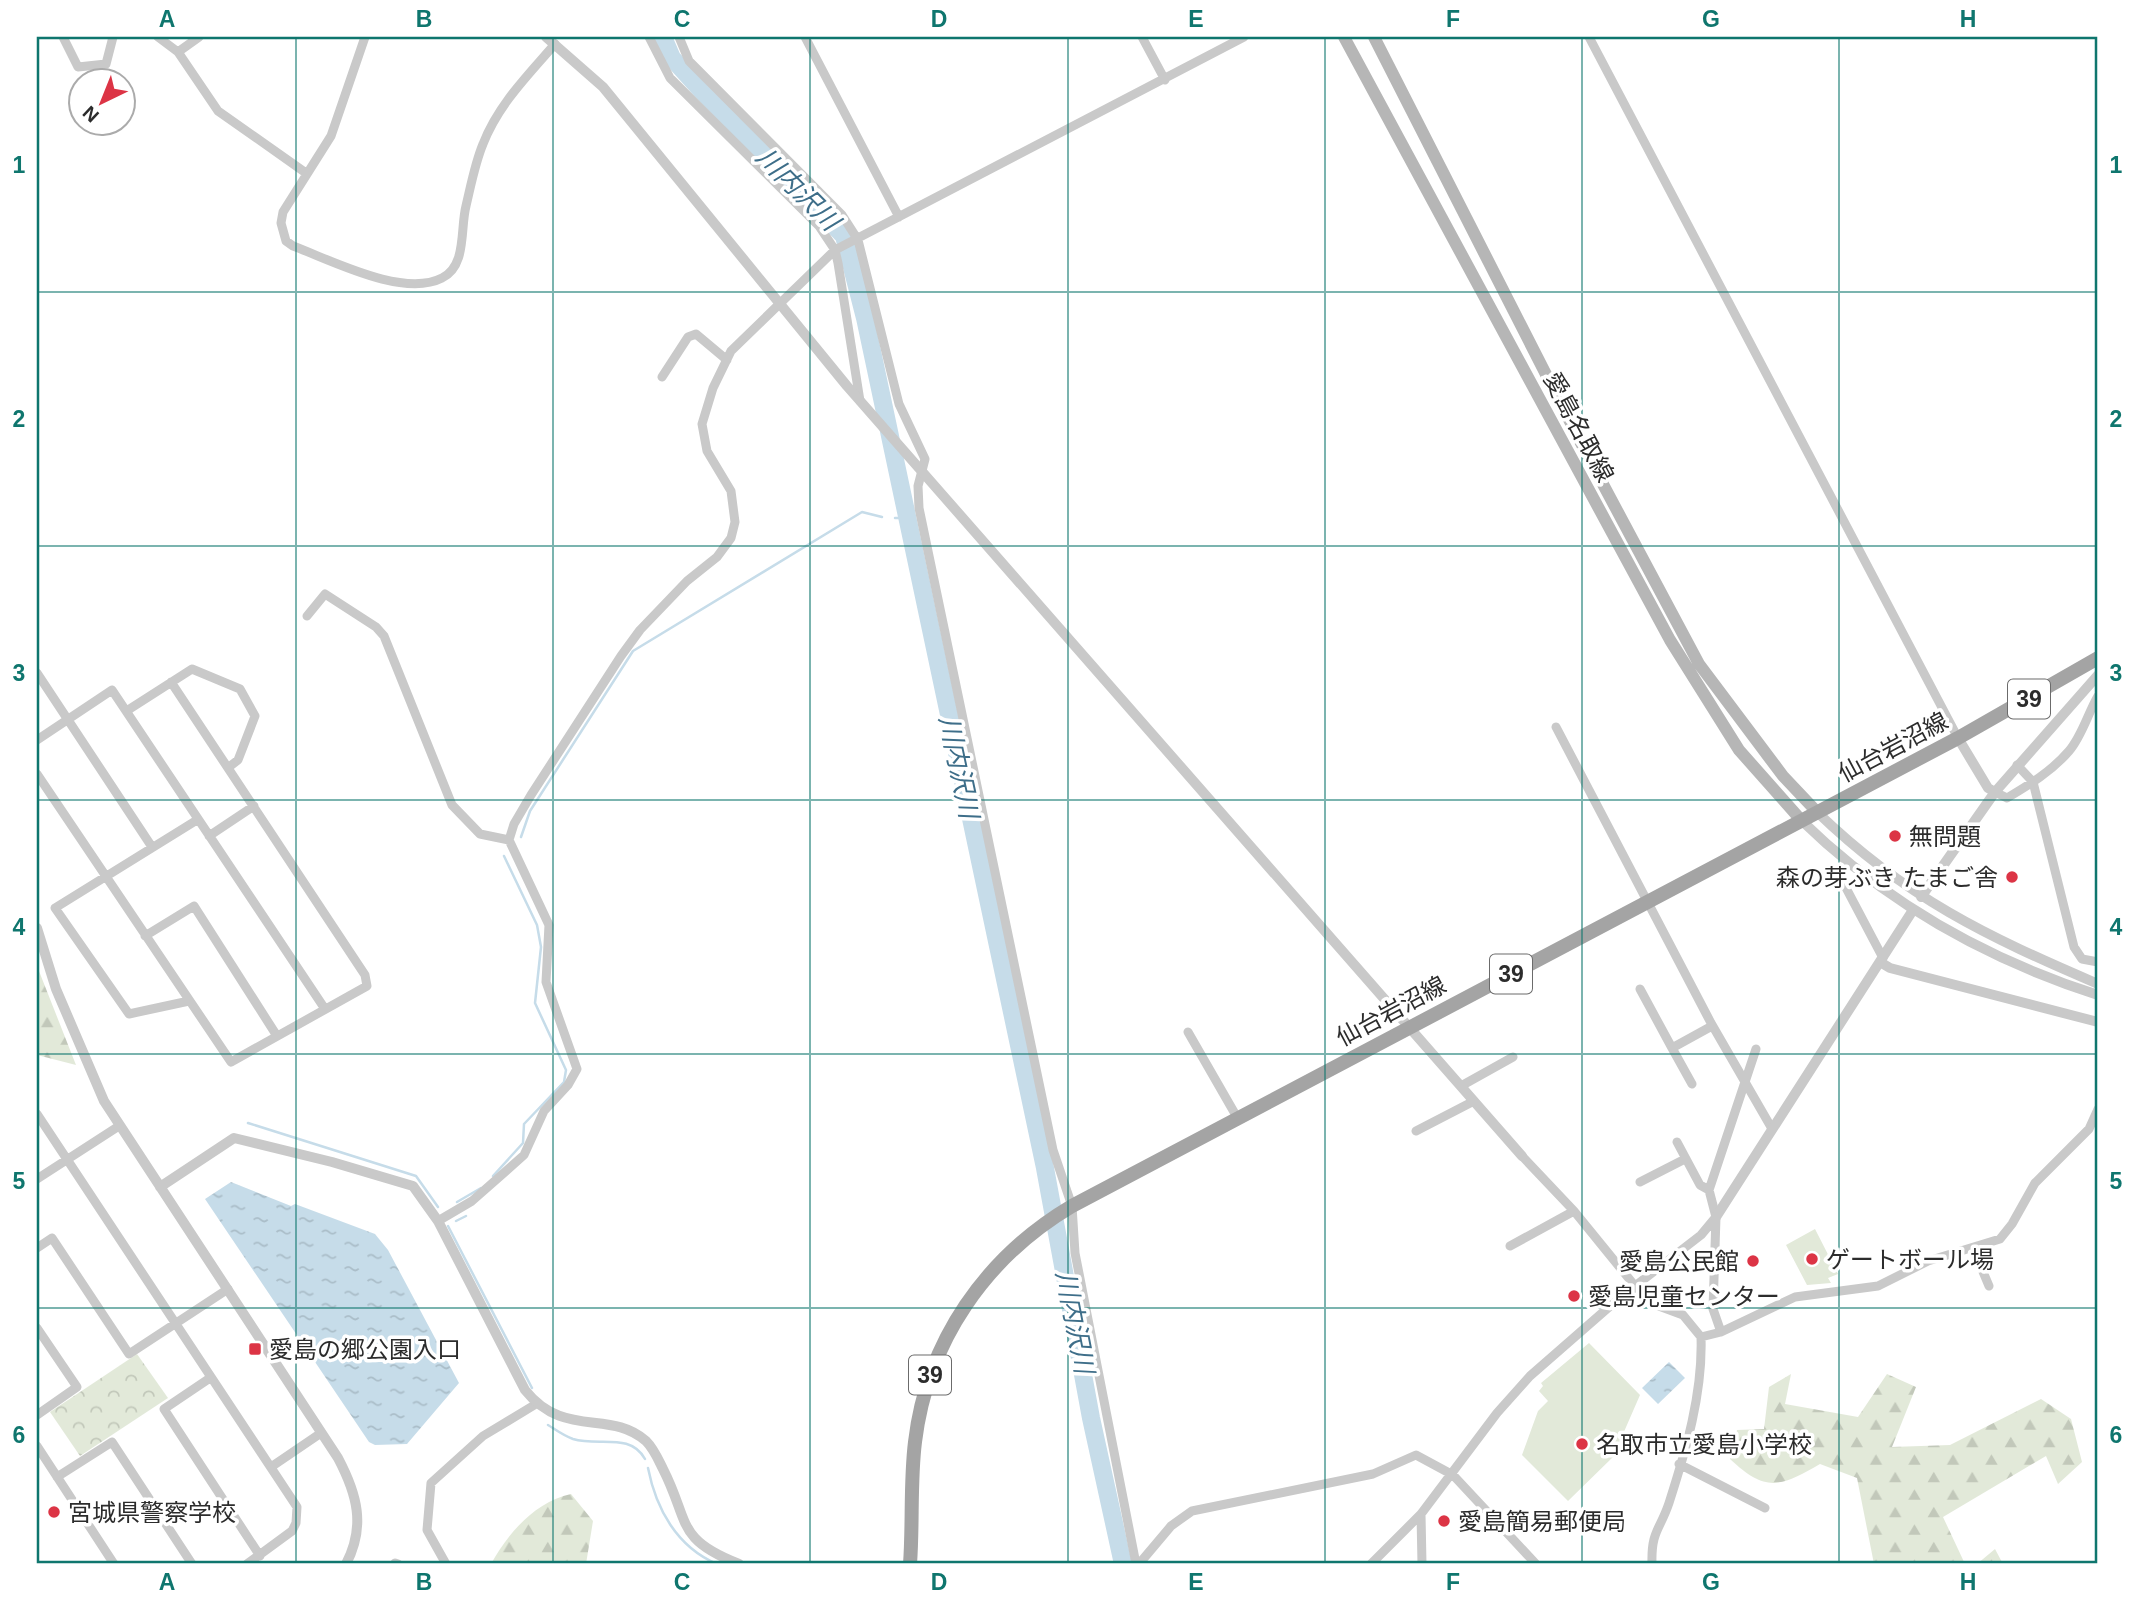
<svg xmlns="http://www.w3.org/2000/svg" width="2135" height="1601" font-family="Helvetica,'Noto Sans JP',sans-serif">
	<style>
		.forest { fill: url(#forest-firs) }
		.park { fill: url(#park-crowns) }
		.pitch { fill: #e2e9d9 }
		.water { fill: url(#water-ripples) }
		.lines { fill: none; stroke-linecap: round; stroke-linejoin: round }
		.stream { stroke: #c6dce9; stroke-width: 2.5 }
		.river { stroke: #c6dce9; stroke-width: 18 }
		.minor { stroke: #c9c9c9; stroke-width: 9 }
		.tertiary { stroke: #c9c9c9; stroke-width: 10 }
		.secondary { stroke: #b6b6b6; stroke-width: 12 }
		.primary { stroke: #a4a4a4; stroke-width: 14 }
		.grid { fill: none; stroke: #0f766e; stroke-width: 2; stroke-opacity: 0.55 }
		.poi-dot { fill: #dc3445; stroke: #fff; stroke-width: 2.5 }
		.labels { text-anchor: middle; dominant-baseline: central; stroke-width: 7; stroke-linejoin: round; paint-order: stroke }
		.shield { fill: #fff; stroke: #6b6b6b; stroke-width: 2 }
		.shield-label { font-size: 23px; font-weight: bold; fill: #2c2c2c }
		.street-label { font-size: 24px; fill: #2c2c2c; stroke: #fff }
		.poi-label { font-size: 24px; fill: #2c2c2c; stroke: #fff; text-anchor: start }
		.water-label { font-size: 26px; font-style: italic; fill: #3e6e89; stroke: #fff }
		.neatline { fill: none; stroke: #0f766e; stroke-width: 2.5 }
		.grid-label { font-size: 23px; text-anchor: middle; font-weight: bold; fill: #0f766e }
	</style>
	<defs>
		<pattern id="forest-firs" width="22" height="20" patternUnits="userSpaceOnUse" patternTransform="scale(1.75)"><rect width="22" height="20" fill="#e2e9d9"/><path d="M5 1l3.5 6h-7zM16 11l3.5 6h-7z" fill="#c2c8ba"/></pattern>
		<pattern id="park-crowns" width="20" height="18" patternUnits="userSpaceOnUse" patternTransform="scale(1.75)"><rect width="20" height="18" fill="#e2e9d9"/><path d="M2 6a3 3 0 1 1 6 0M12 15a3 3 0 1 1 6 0" fill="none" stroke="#c2c8ba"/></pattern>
		<pattern id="water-ripples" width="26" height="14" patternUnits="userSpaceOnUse" patternTransform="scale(1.75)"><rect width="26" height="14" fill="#c6dce9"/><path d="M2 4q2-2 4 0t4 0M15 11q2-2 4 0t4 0" fill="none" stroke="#aabdc8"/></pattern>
	</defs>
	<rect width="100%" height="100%" fill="#fff"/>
	<path class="forest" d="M37,966L76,1065L37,1055Z
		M1791,1374L1785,1404L1858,1417L1887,1374L1916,1387L1892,1447L1950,1445L2041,1399L2071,1419L2082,1462L2058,1484L2046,1456L1943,1517L1965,1564H1874L1857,1478L1820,1464C1780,1487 1766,1493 1730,1459L1737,1430L1764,1429L1769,1387Z
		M571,1494L593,1521L586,1564H491C508,1533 535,1502 571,1494Z
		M1995,1549L2003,1564H1977Z"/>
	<path class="park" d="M137,1354L168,1398L80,1456L50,1412Z"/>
	<path class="pitch" d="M1815,1229L1838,1274L1828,1278L1831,1283L1807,1285L1786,1245Z
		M1589,1343L1640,1395L1613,1457L1568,1501L1522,1455L1538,1411L1548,1401L1539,1391L1543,1386L1541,1383Z"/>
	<path class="water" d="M231,1182L291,1206L295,1204L375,1234L388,1250L459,1383L407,1444L375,1445L369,1442L205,1199Z
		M1669,1362L1685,1378L1658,1404L1642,1388Z"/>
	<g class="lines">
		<path class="stream" d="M895,518H907
			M521,837L530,811L633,651L862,512L882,517
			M248,1123L416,1176L438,1207
			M493,1176L523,1143L524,1124L564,1082L566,1070L535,1003L541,947L537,925L504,856
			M457,1202L481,1188
			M456,1221L466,1216
			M448,1226L532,1388
			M548,1425C556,1430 564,1436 573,1439C599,1447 630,1432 645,1459
			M648,1468C656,1509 677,1547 717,1564"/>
		<path class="river" d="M663,37L672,58L701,90L844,236L865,318L1045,1168L1091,1418L1123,1564"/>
		<path class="minor" d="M63,37L78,67L106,64L113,37
			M158,37L178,52L218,111L306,173
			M365,37L331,136L283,212L281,223L286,241L293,246C331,260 403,298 442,278C467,266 460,229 466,206C471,185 475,163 483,144C498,105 528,75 555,44
			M649,37L670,78L819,226L835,250L838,263L860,401
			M679,37L689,61L842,215L858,240L899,404L925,459L918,486L919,508L1053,1150L1072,1206L1075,1253L1136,1564
			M805,37L899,217
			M1142,37L1165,80
			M1589,37L1958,738
			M178,52L199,37
			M662,377L688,337L696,334L727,360
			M307,616L325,594L376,627L384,636L452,805L480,834L509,840
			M37,673L152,847
			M128,710L192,669L240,689L255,716L238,760L229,767
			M1556,727L1711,1023L1771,1127
			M37,740L112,690L325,1009
			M2017,765L2033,782L2074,947L2082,959L2098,962
			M37,774L231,1062L367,986L365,975L171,682
			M1995,792L2007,798C2029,785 2052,771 2069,751C2082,736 2088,713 2098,696
			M209,836L254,806
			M1845,886L1883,958
			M145,936L194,906L277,1036
			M1640,989L1672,1048
			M189,1001L129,1014L55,908L197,820
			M1188,1032L1238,1119
			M1692,1084L1672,1048L1712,1026
			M1461,1086L1513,1057
			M37,1114L297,1507L296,1523L292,1531L247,1564
			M1416,1131L1474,1101
			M1677,1142L1700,1185L1709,1190L1716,1217L1713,1309L1721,1332
			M1522,1156L1574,1211L1648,1302L1683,1315L1701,1337C1703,1393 1686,1450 1669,1503C1660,1530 1651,1531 1652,1564
			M37,1179L119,1126
			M1640,1182L1685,1159
			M1709,1190L1756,1049
			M438,1221L472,1201L524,1155L544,1111L568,1085L577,1069L546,982L549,925L509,840L514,824L531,795L621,656L640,630L687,581L717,557L731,538L735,522L731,491L707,451L702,424L713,388L731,351L835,250L1244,37
			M1510,1246L1574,1211
			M37,1248L52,1238L129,1354L228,1289
			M1973,1248L1989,1286
			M37,1328L77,1387L37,1415
			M1701,1337L1721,1332L1795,1297L1878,1286L1928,1261L2000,1239L2012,1224L2035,1183L2089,1129L2098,1109
			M210,1378L164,1409L260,1556
			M37,1446L114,1564
			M1679,1464L1765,1508
			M271,1467L321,1433
			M57,1477L112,1442L192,1564
			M1421,1514L1422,1564
			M395,1563L398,1564
			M446,1564L427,1530L431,1483L483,1436L536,1404
			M1139,1564L1171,1526L1192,1511L1373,1474L1416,1455L1453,1475L1536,1564
			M1371,1564L1421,1514L1497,1413L1530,1376L1617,1300L1701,1235L1716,1217"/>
		<path class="tertiary" d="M546,37L603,87L847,386L1522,1156
			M1958,738L1988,788L1995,792
			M1817,812C1906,898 1986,936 2098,984
			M1801,820C1886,903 1986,959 2098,995
			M1921,897L1995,792L2098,675
			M37,928L56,989L104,1101L338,1458C357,1494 366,1526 346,1564
			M1880,962L1890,968L2098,1022
			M160,1187L234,1138L332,1162L413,1186L438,1221L525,1390C564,1439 610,1409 646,1441C654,1449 658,1459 663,1469C690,1522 675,1539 739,1564
			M1716,1217L1913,910"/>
		<path class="secondary" d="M1344,37L1670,640L1739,750L1801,820
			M1374,37L1581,443L1699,664L1783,776L1817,812"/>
		<path class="primary" d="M910,1564C913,1524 910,1482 915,1442C927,1341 986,1257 1072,1206L1958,738L2098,658"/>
	</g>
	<path class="grid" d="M296,37V1564M553,37V1564M810,37V1564M1068,37V1564M1325,37V1564M1582,37V1564M1839,37V1564M37,292H2098M37,546H2098M37,800H2098M37,1054H2098M37,1308H2098"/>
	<g class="poi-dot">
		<circle cx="1895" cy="836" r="7"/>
		<circle cx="2012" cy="877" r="7"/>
		<circle cx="1812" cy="1259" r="7"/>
		<circle cx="1753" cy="1261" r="7"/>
		<circle cx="1574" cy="1296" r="7"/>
		<rect x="248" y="1342" width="14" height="14" rx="3.5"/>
		<circle cx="1582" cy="1444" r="7"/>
		<circle cx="54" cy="1512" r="7"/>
		<circle cx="1444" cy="1521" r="7"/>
	</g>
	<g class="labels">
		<g class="shield">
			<rect x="2008" y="679.5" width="42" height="39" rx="5"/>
			<rect x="1490" y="954.5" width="42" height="39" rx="5"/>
			<rect x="909" y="1355.5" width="42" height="39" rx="5"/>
		</g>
		<g class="shield-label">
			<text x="2029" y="699">39</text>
			<text x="1511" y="974">39</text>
			<text x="930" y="1375">39</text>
		</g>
		<g class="street-label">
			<text transform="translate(1579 427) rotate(62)">愛島名取線</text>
			<text transform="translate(1893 747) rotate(-28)">仙台岩沼線</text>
			<text transform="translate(1391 1011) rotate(-28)">仙台岩沼線</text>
		</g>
		<g class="poi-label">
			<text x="1909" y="836">無問題</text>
			<text x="1998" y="877" text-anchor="end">森の芽ぶき たまご舎</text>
			<text x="1826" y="1259">ゲートボール場</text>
			<text x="1739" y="1261" text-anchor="end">愛島公民館</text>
			<text x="1588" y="1296">愛島児童センター</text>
			<text x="269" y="1349">愛島の郷公園入口</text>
			<text x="1596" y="1444">名取市立愛島小学校</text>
			<text x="68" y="1512">宮城県警察学校</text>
			<text x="1458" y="1521">愛島簡易郵便局</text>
		</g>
		<g class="water-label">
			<text transform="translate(798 189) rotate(45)">川内沢川</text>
			<text transform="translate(959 767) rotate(78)">川内沢川</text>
			<text transform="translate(1075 1322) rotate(79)">川内沢川</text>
		</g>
	</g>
	<rect width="2135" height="1601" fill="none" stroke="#ffffff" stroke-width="77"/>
	<g transform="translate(102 102) rotate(223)"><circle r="33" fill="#ffffff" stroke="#ababab" stroke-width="2"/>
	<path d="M0-5L12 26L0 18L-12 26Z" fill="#dc3445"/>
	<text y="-10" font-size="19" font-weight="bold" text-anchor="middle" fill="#2c2c2c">N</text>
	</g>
	<rect x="38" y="38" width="2058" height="1524" class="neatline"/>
	<g class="grid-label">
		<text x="167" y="27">A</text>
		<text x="424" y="27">B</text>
		<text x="682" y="27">C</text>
		<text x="939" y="27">D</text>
		<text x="1196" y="27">E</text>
		<text x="1453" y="27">F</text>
		<text x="1711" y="27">G</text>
		<text x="1968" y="27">H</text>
		<text x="19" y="173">1</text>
		<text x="2116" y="173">1</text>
		<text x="19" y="427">2</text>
		<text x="2116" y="427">2</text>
		<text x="19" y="681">3</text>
		<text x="2116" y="681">3</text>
		<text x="19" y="935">4</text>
		<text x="2116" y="935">4</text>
		<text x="19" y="1189">5</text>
		<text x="2116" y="1189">5</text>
		<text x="19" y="1443">6</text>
		<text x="2116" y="1443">6</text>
		<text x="167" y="1590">A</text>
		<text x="424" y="1590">B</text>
		<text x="682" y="1590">C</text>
		<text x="939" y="1590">D</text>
		<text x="1196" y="1590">E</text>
		<text x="1453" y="1590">F</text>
		<text x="1711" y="1590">G</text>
		<text x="1968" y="1590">H</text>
	</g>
</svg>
